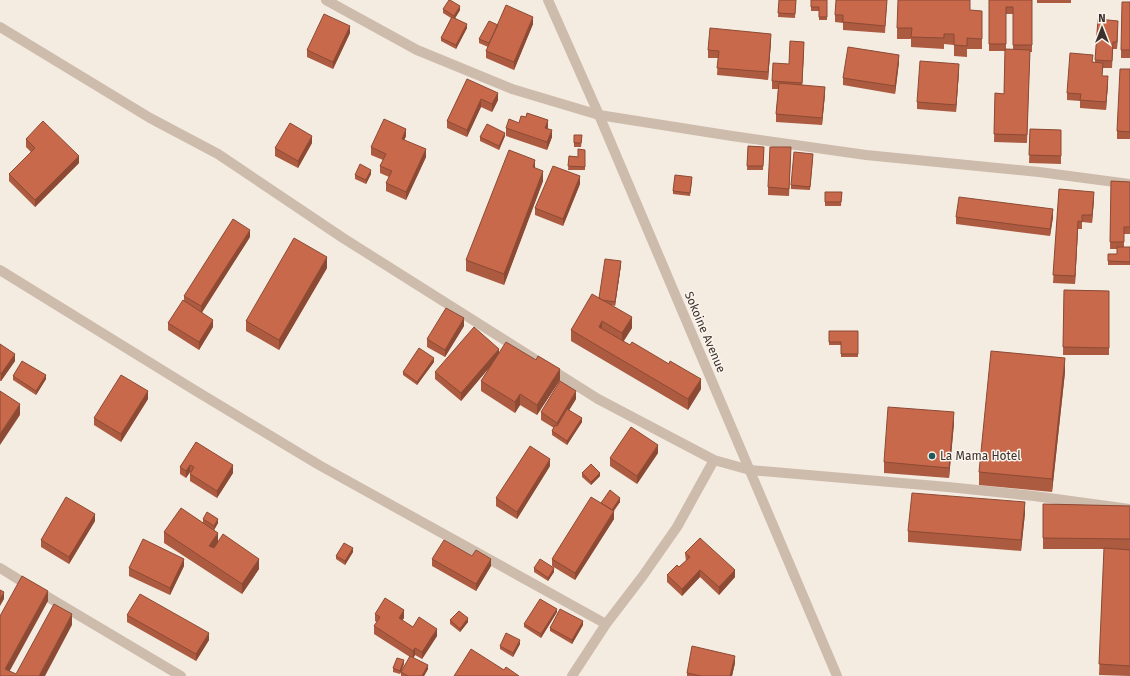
<svg xmlns="http://www.w3.org/2000/svg" width="1130" height="676" font-family="'Fira Sans',sans-serif">
	<style>
		.lines { fill: none; stroke-linecap: round; stroke-linejoin: round }
		.minor { stroke: #cdbbac; stroke-width: 10 }
		.tertiary { stroke: #cdbbac; stroke-width: 10 }
		.wall { fill: #ac5a40; fill-rule: evenodd }
		.shaded-wall { fill: #8c4a34 }
		.building { fill: #c8694b; stroke: #8c4a34 }
		.poi-dot { fill: #1f5a5e; stroke: #fbf5ee; stroke-width: 1.5 }
		.labels { text-anchor: middle; dominant-baseline: central; stroke-width: 3; stroke-linejoin: round; paint-order: stroke }
		.street-label { font-size: 12px; fill: #3b302b; stroke: #fbf5ee }
		.poi-label { font-size: 12px; fill: #3b302b; stroke: #fbf5ee; text-anchor: start }
	</style>
	<rect width="100%" height="100%" fill="#f4ebe1"/>
	<g class="lines">
		<path class="minor" d="M326,0L417,50L512,89L599,115L732,136L866,155L1039,172L1130,184
			M0,27L150,118L218,154L343,238L598,399L714,460L750,470L948,487L1034,496L1130,509
			M0,270L196,391L319,465L606,624
			M0,568L26,584L181,676
			M572,676L606,624L642,577L677,527L714,460"/>
		<path class="tertiary" d="M548,0L599,115L837,676"/>
	</g>
	<path class="wall" d="M779,0H796L795,18L778,17Z
		M811,0H827V20H819V11H811Z
		M887,0L885,33L843,30V23L835,22V15Z
		M989,0H1032V52H1030L1027,143L994,142L995,93L1004,94L1005,51H989ZM1006,14H1013V50L1006,49Z
		M1037,0H1071V3H1037Z
		M1130,2V58H1121V50Z
		M443,9L460,10L455,18L467,28L456,49L441,41V38L451,18L443,13Z
		M970,10L982,22V49H967V57L954,56V45L944,44V49L911,47V39H897V28Z
		M1098,19L1118,28L1117,49H1113L1112,68H1103L1102,76L1108,83L1106,110L1080,108V101L1067,100V93L1093,62H1095Z
		M533,24L514,70L486,58V51L488,47L479,43V39L497,25Z
		M350,33L333,69L307,57V50Z
		M771,41L768,80L717,75L718,58H708V50Z
		M804,49L802,85L825,94L822,125L776,122V114L778,89H772V81Z
		M899,62L895,94L843,85V78Z
		M1130,69V139H1117V131Z
		M959,71L956,112L917,109V102Z
		M467,79L498,100L492,112L481,107L467,137L447,128V121Z
		M548,127L547,129L552,137L547,150L506,136V128Z
		M1030,129L1061,130V164L1029,163Z
		M574,135L582,139L581,147H574Z
		M406,136L404,140L426,157L406,200L386,191V183L389,177L380,173V166L383,160L371,155V147Z
		M505,136L499,150L480,141V137Z
		M26,139L79,163L35,207L9,181V174L31,152L26,147Z
		M312,143L298,168L275,156V148Z
		M748,146L764,147L763,170H747Z
		M585,150V170H568L569,156L578,157Z
		M791,155L789,196L768,195V187Z
		M813,158L810,190L791,189V185Z
		M535,168L543,181L504,285L466,271V260Z
		M371,174L366,184L355,179V175Z
		M692,181L690,196L673,194V191Z
		M1111,181L1130,182V234H1124V247H1130V265H1108V254H1117V249H1110Z
		M580,184L563,226L535,215V208Z
		M1059,189L1094,199L1092,223L1082,222V229H1078L1075,284L1053,283Z
		M825,192H842L841,206H825Z
		M956,217H1053L1050,236L956,224Z
		M250,237L202,312L213,327L199,350L168,330V323L184,301V296Z
		M621,265L615,306L611,305L632,328L623,341L701,389L688,410L571,341V330L599,298Z
		M327,268L279,350L246,331V321Z
		M1064,290L1109,291V355H1063Z
		M464,326L445,357L427,347V339Z
		M829,331H858V357H841V345H829Z
		M0,344L15,361L1,381H0Z
		M499,352L560,380L537,415L520,405L515,413L481,391V381L490,367L461,401L435,379V372Z
		M434,362L417,385L403,375V372Z
		M1065,372L1052,492L979,485V472Z
		M13,376L46,379L36,395L13,380Z
		M148,399L121,442L94,425V418Z
		M576,399L569,410L582,422L567,445L552,435V431L554,428L541,420V412Z
		M954,423L949,478L884,473V462Z
		M196,442L233,473L217,498L190,481V474L191,473L190,472L186,478L180,474V467Z
		M658,453L637,484L610,466V458Z
		M550,466L517,519L496,506V498Z
		M582,473L600,476L591,485L582,477Z
		M620,502L614,511V519L575,580L552,566V559L601,503Z
		M1043,504L1130,506V676L1099,675L1104,549H1043Z
		M1025,513L1021,551L908,542V531Z
		M203,519L218,523L214,530L218,542L259,569L242,594L164,543V532L203,523Z
		M95,521L69,564L41,547V540Z
		M353,552L345,565L336,559V556Z
		M685,553L735,577L719,595L700,577L682,596L667,582V575L679,567L686,561Z
		M472,556L491,566L476,591L432,566V559Z
		M184,566L170,595L129,576V568Z
		M534,568L554,572L548,581L534,572Z
		M557,612L541,638L524,627V624Z
		M375,614L404,618L402,620L413,627L437,636L422,659L415,655L413,658L428,669L424,676H401V672L410,657L374,634V626L377,622L375,621Z
		M127,615L209,640L196,661L127,622Z
		M450,620L468,622L460,632L450,624Z
		M583,625L572,644L550,631V628Z
		M520,644L513,657L500,649V646Z
		M735,663L732,676H687V673Z
		M404,664L400,674L393,672V668Z"/>
	<path class="shaded-wall" d="M460,6V10L454,20V16Z
		M533,17V24L514,70V62Z
		M1118,21V28L1117,49V42Z
		M467,24V28L456,49V45Z
		M350,26V33L333,69V62Z
		M771,34V41L768,80V72Z
		M804,42V49L802,90V83Z
		M899,55V62L895,94V86Z
		M959,64V71L956,112V105Z
		M1108,76V83L1106,110V102Z
		M825,87V94L822,125V118Z
		M498,93V100L492,112V104Z
		M481,99V107L467,137V130Z
		M548,120V127L545,135V128Z
		M406,129V136L402,146V139Z
		M552,130V137L547,150V142Z
		M505,133V136L499,150V146Z
		M312,136V143L298,168V161Z
		M426,149V157L406,200V192Z
		M79,156V163L35,207V200Z
		M535,160V170L533,167Z
		M371,170V174L366,184V180Z
		M543,171V181L504,285V274Z
		M580,176V184L563,226V219Z
		M1094,192V199L1092,223V215Z
		M1053,209V217L1050,236V229Z
		M1078,221V229L1075,284V276Z
		M250,230V237L201,314V306Z
		M327,257V268L279,350V340Z
		M621,261V265L615,306V302Z
		M632,317V328L622,344V333Z
		M464,318V326L445,357V350Z
		M213,320V327L199,350V342Z
		M602,321V332L599,327Z
		M499,349V356L461,401V393Z
		M15,354V361L1,381V374Z
		M434,358V362L417,385V382Z
		M1065,358V372L1052,492V479Z
		M560,369V380L537,415V405Z
		M46,375V379L36,395V391Z
		M701,379V389L688,410V399Z
		M148,391V399L121,442V434Z
		M576,391V399L557,430V423Z
		M520,394V405L515,413V402Z
		M20,404V415L0,445V434Z
		M954,412V423L949,478V468Z
		M582,418V422L567,445V441Z
		M658,445V453L637,484V476Z
		M550,459V466L517,519V512Z
		M190,465V472L186,478V471Z
		M233,465V473L217,498V491Z
		M600,473V476L591,485V482Z
		M620,498V502L610,515V512Z
		M1025,502V513L1021,551V540Z
		M614,511V519L575,580V573Z
		M95,514V521L69,564V557Z
		M218,519V523L214,530V526Z
		M218,533V543L209,556V546Z
		M353,548V552L345,565V561Z
		M184,559V566L170,595V588Z
		M259,559V569L242,594V584Z
		M491,559V566L476,591V584Z
		M554,568V572L548,581V578Z
		M700,570V577L682,596V589Z
		M735,570V577L719,595V587Z
		M48,591V601L7,676L5,669Z
		M4,592V599L0,606V599Z
		M557,609V612L541,638V634Z
		M404,610V618L399,625V618Z
		M72,614V625L45,676H39Z
		M468,618V622L460,632V629Z
		M583,621V625L572,644V640Z
		M437,629V636L422,659V652Z
		M209,633V640L196,661V654Z
		M520,640V644L513,657V653Z
		M415,648V655L413,659V651Z
		M735,656V663L732,676H730Z
		M404,660V664L400,674V671Z
		M428,665V669L424,676H422Z"/>
	<path class="building" d="M449,0H450L460,6L454,16L443,9Z
		M779,0H796L795,14L778,13Z
		M811,0H827V17H819V7H811Z
		M836,0H887L885,26L843,22V15H835Z
		M898,0H970V10L982,11V39L967,38V46L954,45V34H944V38L911,37L912,28H897Z
		M989,0H1032V45H1013V7H1006V44H989Z
		M1122,2H1130V50H1121Z
		M506,5L533,17L514,62L486,51Z
		M324,14L350,26L333,62L307,50Z
		M452,17L467,24L456,45L441,38Z
		M1098,19L1118,21L1117,42H1113L1112,61L1095,60Z
		M489,21L498,25L489,43L479,39Z
		M710,28L771,34L768,72L717,68L719,51L708,50Z
		M790,41L804,42L802,83L772,81L773,63L789,64Z
		M848,47L899,55L895,86L843,78Z
		M1005,49L1030,50L1027,135L994,134L995,93L1004,94Z
		M1070,53L1093,55L1092,62L1103,63L1102,76H1108L1106,102L1080,100L1081,94L1067,93Z
		M920,61L959,64L956,105L917,102Z
		M1120,69H1130V132L1117,131Z
		M467,79L498,93L492,104L481,99L467,130L447,121Z
		M779,83L825,87L822,118L776,114Z
		M527,113L548,120L545,128L552,130L547,142L506,128L509,119L519,123L521,116L526,117Z
		M384,119L406,129L402,139L426,149L406,192L386,183L392,171L380,166L386,154L371,147Z
		M43,121L79,156L35,200L9,174L35,148L26,139Z
		M290,123L312,136L298,161L275,148Z
		M487,124L505,133L499,146L480,137Z
		M1030,129L1061,130V156L1029,155Z
		M574,135H582L581,143H574Z
		M748,146L764,147L763,166H747Z
		M770,147H791L789,189L768,187Z
		M578,149L585,150V167L568,166L569,156L578,157Z
		M509,150L535,160L533,167L543,171L504,274L466,260Z
		M794,152L813,154L810,187L791,185Z
		M360,164L371,170L366,180L355,175Z
		M553,166L580,176L563,219L535,208Z
		M675,175L692,177L690,193L673,191Z
		M1111,181L1130,182V227H1124V242H1110Z
		M1059,189L1094,192L1092,215H1082V222L1078,221L1075,276L1053,275Z
		M825,192H842L841,202H825Z
		M959,197L1053,209L1050,229L956,217Z
		M233,219L250,230L201,306L184,296Z
		M294,238L327,257L279,340L246,321Z
		M1117,247H1130V262L1108,261V254H1117Z
		M605,259L621,261L615,302L602,300L599,298Z
		M1064,290L1109,291V348L1063,347Z
		M592,294L632,317L622,333L602,321L599,327L630,345L632,342L669,364L670,361L701,379L688,399L571,330Z
		M183,300L213,320L199,342L168,323Z
		M446,308L464,318L445,350L427,339Z
		M474,327L499,349L461,393L435,372Z
		M829,331H858V354H841V342H829Z
		M506,342L536,360L538,356L560,369L537,405L520,394L515,402L481,381Z
		M0,344L15,354L1,374L0,373Z
		M419,348L434,358L417,382L403,372Z
		M991,351L1065,358L1052,479L979,472Z
		M22,361L46,375L36,391L13,376Z
		M121,375L148,391L121,434L94,418Z
		M560,381L576,391L557,423L541,412Z
		M0,391L20,404L0,434Z
		M888,407L954,412L949,468L884,462Z
		M567,409L582,418L567,441L552,431L555,425L557,426Z
		M631,427L658,445L637,476L610,458Z
		M196,442L233,465L217,491L190,474L194,467L190,465L186,471L180,467Z
		M530,446L550,459L517,512L496,498Z
		M591,464L600,473L591,482L582,473Z
		M610,490L620,498L612,510L601,503Z
		M912,493L1025,502L1021,540L908,531Z
		M66,497L95,514L69,557L41,540Z
		M591,497L614,511L575,573L552,559Z
		M1043,504L1130,506V539L1043,538Z
		M181,508L218,533L209,546L214,548L223,534L259,559L242,584L164,532Z
		M207,512L218,519L214,526L203,519Z
		M700,538L735,570L719,587L700,570L682,589L667,575L677,565L679,567L690,557L685,553Z
		M143,539L184,559L170,588L129,568Z
		M444,540L472,556L476,550L491,559L476,584L432,559Z
		M344,543L353,548L345,561L336,556Z
		M1104,548L1130,550V666L1099,664Z
		M540,559L554,568L548,578L534,568Z
		M22,576L48,591L5,669L16,674L54,604L72,614L39,676H0V616Z
		M0,590L4,592L0,599Z
		M140,594L209,633L196,654L127,615Z
		M385,598L404,610L399,618L413,627L419,617L437,629L422,652L415,648L413,651L374,626L380,617L375,614Z
		M540,599L557,609L541,634L524,624Z
		M560,609L583,621L572,640L550,628Z
		M459,611L468,618L460,629L450,620Z
		M506,633L520,640L513,653L500,646Z
		M692,646L735,656L730,676H701L687,673Z
		M471,649L504,670L506,667L519,676H454Z
		M410,656L428,665L422,676H408L401,672Z
		M397,658L404,660L400,671L393,668Z"/>
	<circle class="poi-dot" cx="932" cy="456" r="4"/>
	<g class="labels">
		<g class="street-label">
			<text transform="translate(705 332) rotate(67)">Sokoine Avenue</text>
		</g>
		<g class="poi-label">
			<text x="940" y="456">La Mama Hotel</text>
		</g>
	</g>
	<g transform="translate(1102 28)" stroke="#fbf5ee" stroke-width="3" paint-order="stroke">
	<path d="M0-3L7 15L0 10L-7 15Z" fill="#3b302b"/>
	<text y="-6" font-size="11" font-weight="bold" text-anchor="middle" fill="#3b302b">N</text>
	</g>
</svg>
